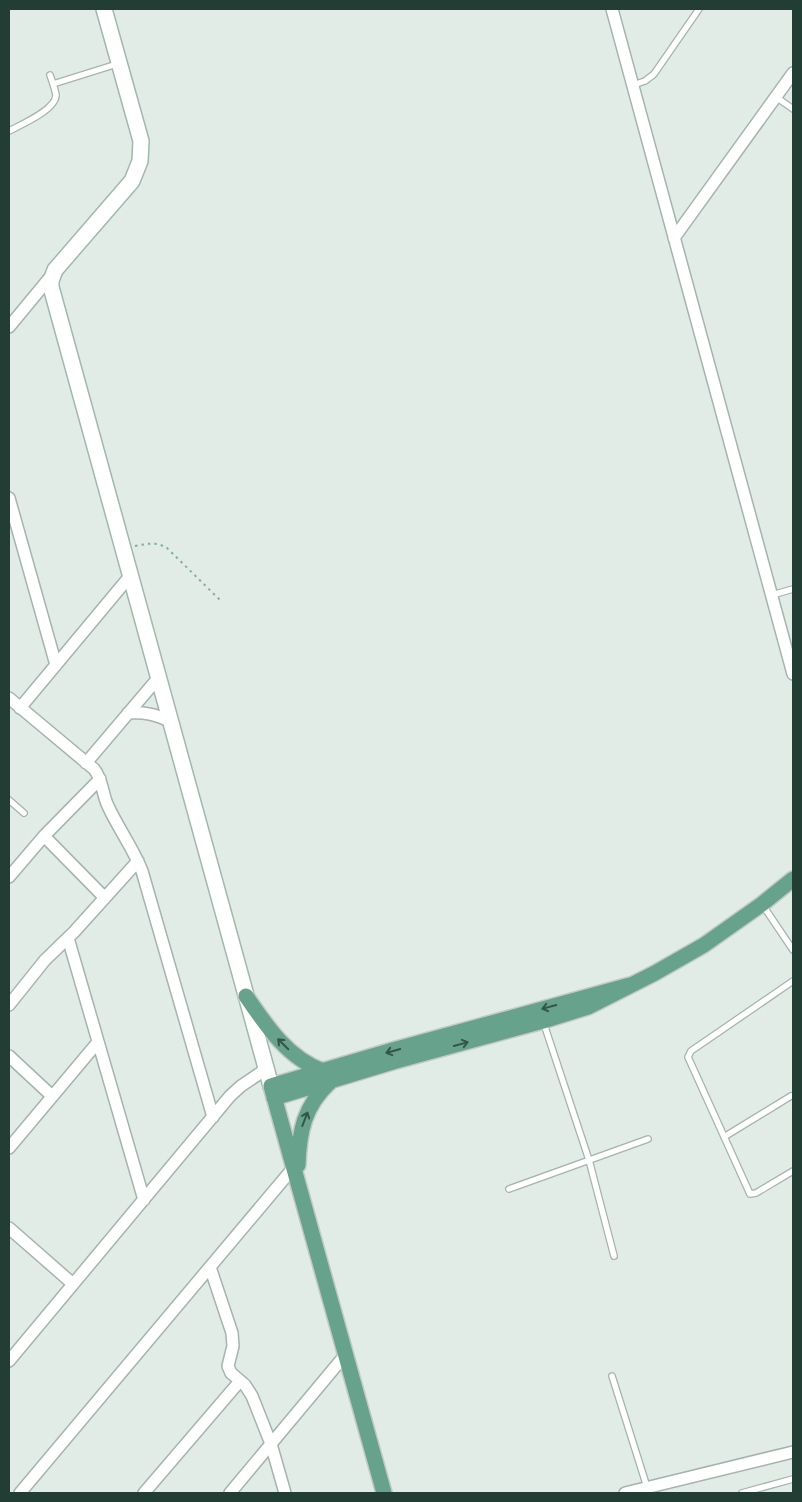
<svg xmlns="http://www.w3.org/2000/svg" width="802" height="1502" font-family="'DejaVu Sans',sans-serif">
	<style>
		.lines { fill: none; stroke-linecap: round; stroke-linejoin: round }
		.service-casing { stroke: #a5b4ad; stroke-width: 8 }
		.minor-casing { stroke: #a5b4ad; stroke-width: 14 }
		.secondary-casing { stroke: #a1b8ad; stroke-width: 18 }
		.primary-casing { stroke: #c1c9c6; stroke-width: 18 }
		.path { stroke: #83b09c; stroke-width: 2; stroke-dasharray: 2.5 4; stroke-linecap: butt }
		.service { stroke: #fff; stroke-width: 5.5 }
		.minor { stroke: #fff; stroke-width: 11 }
		.secondary { stroke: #fff; stroke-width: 15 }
		.primary { stroke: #67a28c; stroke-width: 15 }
		.oneway { stroke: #335649 }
	</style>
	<rect width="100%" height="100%" fill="#e2ece7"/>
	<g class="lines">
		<defs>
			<path id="service" d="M53,84L117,64
				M633,85L645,81L654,74L699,9
				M776,97L793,109
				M9,131C20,125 56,110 56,95C55,89 52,81 50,75
				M772,595L793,589
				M9,800L24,813
				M762,904L793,950
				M793,981L691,1051L688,1057L750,1194L756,1193L793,1171
				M543,1021L589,1160L614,1256
				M724,1137L791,1096
				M509,1189L648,1139
				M612,1376L647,1487
				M742,1493L793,1479"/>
			<path id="minor" d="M612,9L793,674
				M674,238L793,73
				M9,327L52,275
				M9,498L56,665
				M9,698L94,769C103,780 102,794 108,806C118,828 133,848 142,871L213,1117
				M20,708L130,576
				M128,713C144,712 156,714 171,722
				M86,763L159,677
				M44,836L105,898
				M9,877L44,836L100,779
				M68,938L144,1200
				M9,1005L45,960L74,932L138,861
				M9,1056L52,1096
				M9,1148L98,1042
				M9,1228L73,1284
				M210,1267L232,1333L233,1346L228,1366L231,1373L245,1385L252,1396L271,1444L285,1493
				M9,1361L230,1096L241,1086L266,1069
				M20,1493L294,1167
				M144,1493L240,1381
				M230,1493L346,1354
				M625,1493L793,1452"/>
			<path id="secondary" d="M104,9L141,141L140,161L132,181L55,270L51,281V287L271,1086"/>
			<path id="primary" d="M246,996C267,1027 288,1058 323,1071
				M274,1098L396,1061L543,1021L588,1007L655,973L704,945L762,904L793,879
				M298,1165C299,1132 304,1106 330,1082
				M384,1493L271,1086L393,1050L630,985"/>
		</defs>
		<use href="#service" class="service-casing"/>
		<use href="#minor" class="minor-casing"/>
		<use href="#secondary" class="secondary-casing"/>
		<use href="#primary" class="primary-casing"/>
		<path class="path" d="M135,546C147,544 156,541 167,548L220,600"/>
		<use href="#service" class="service"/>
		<use href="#minor" class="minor"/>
		<use href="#secondary" class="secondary"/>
		<use href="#primary" class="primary"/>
	</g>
	<defs><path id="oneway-shaft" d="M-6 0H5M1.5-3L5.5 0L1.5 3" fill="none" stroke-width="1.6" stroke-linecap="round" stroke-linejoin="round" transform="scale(1.25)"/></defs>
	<g class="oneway">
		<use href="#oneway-shaft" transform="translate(549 1007) rotate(165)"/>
		<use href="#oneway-shaft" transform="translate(283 1044) rotate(-135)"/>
		<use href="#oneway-shaft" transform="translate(461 1044) rotate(-15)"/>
		<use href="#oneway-shaft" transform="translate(393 1051) rotate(164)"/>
		<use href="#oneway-shaft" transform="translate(305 1119) rotate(-69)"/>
	</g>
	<rect width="802" height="1502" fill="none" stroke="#223d33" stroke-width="20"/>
</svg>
